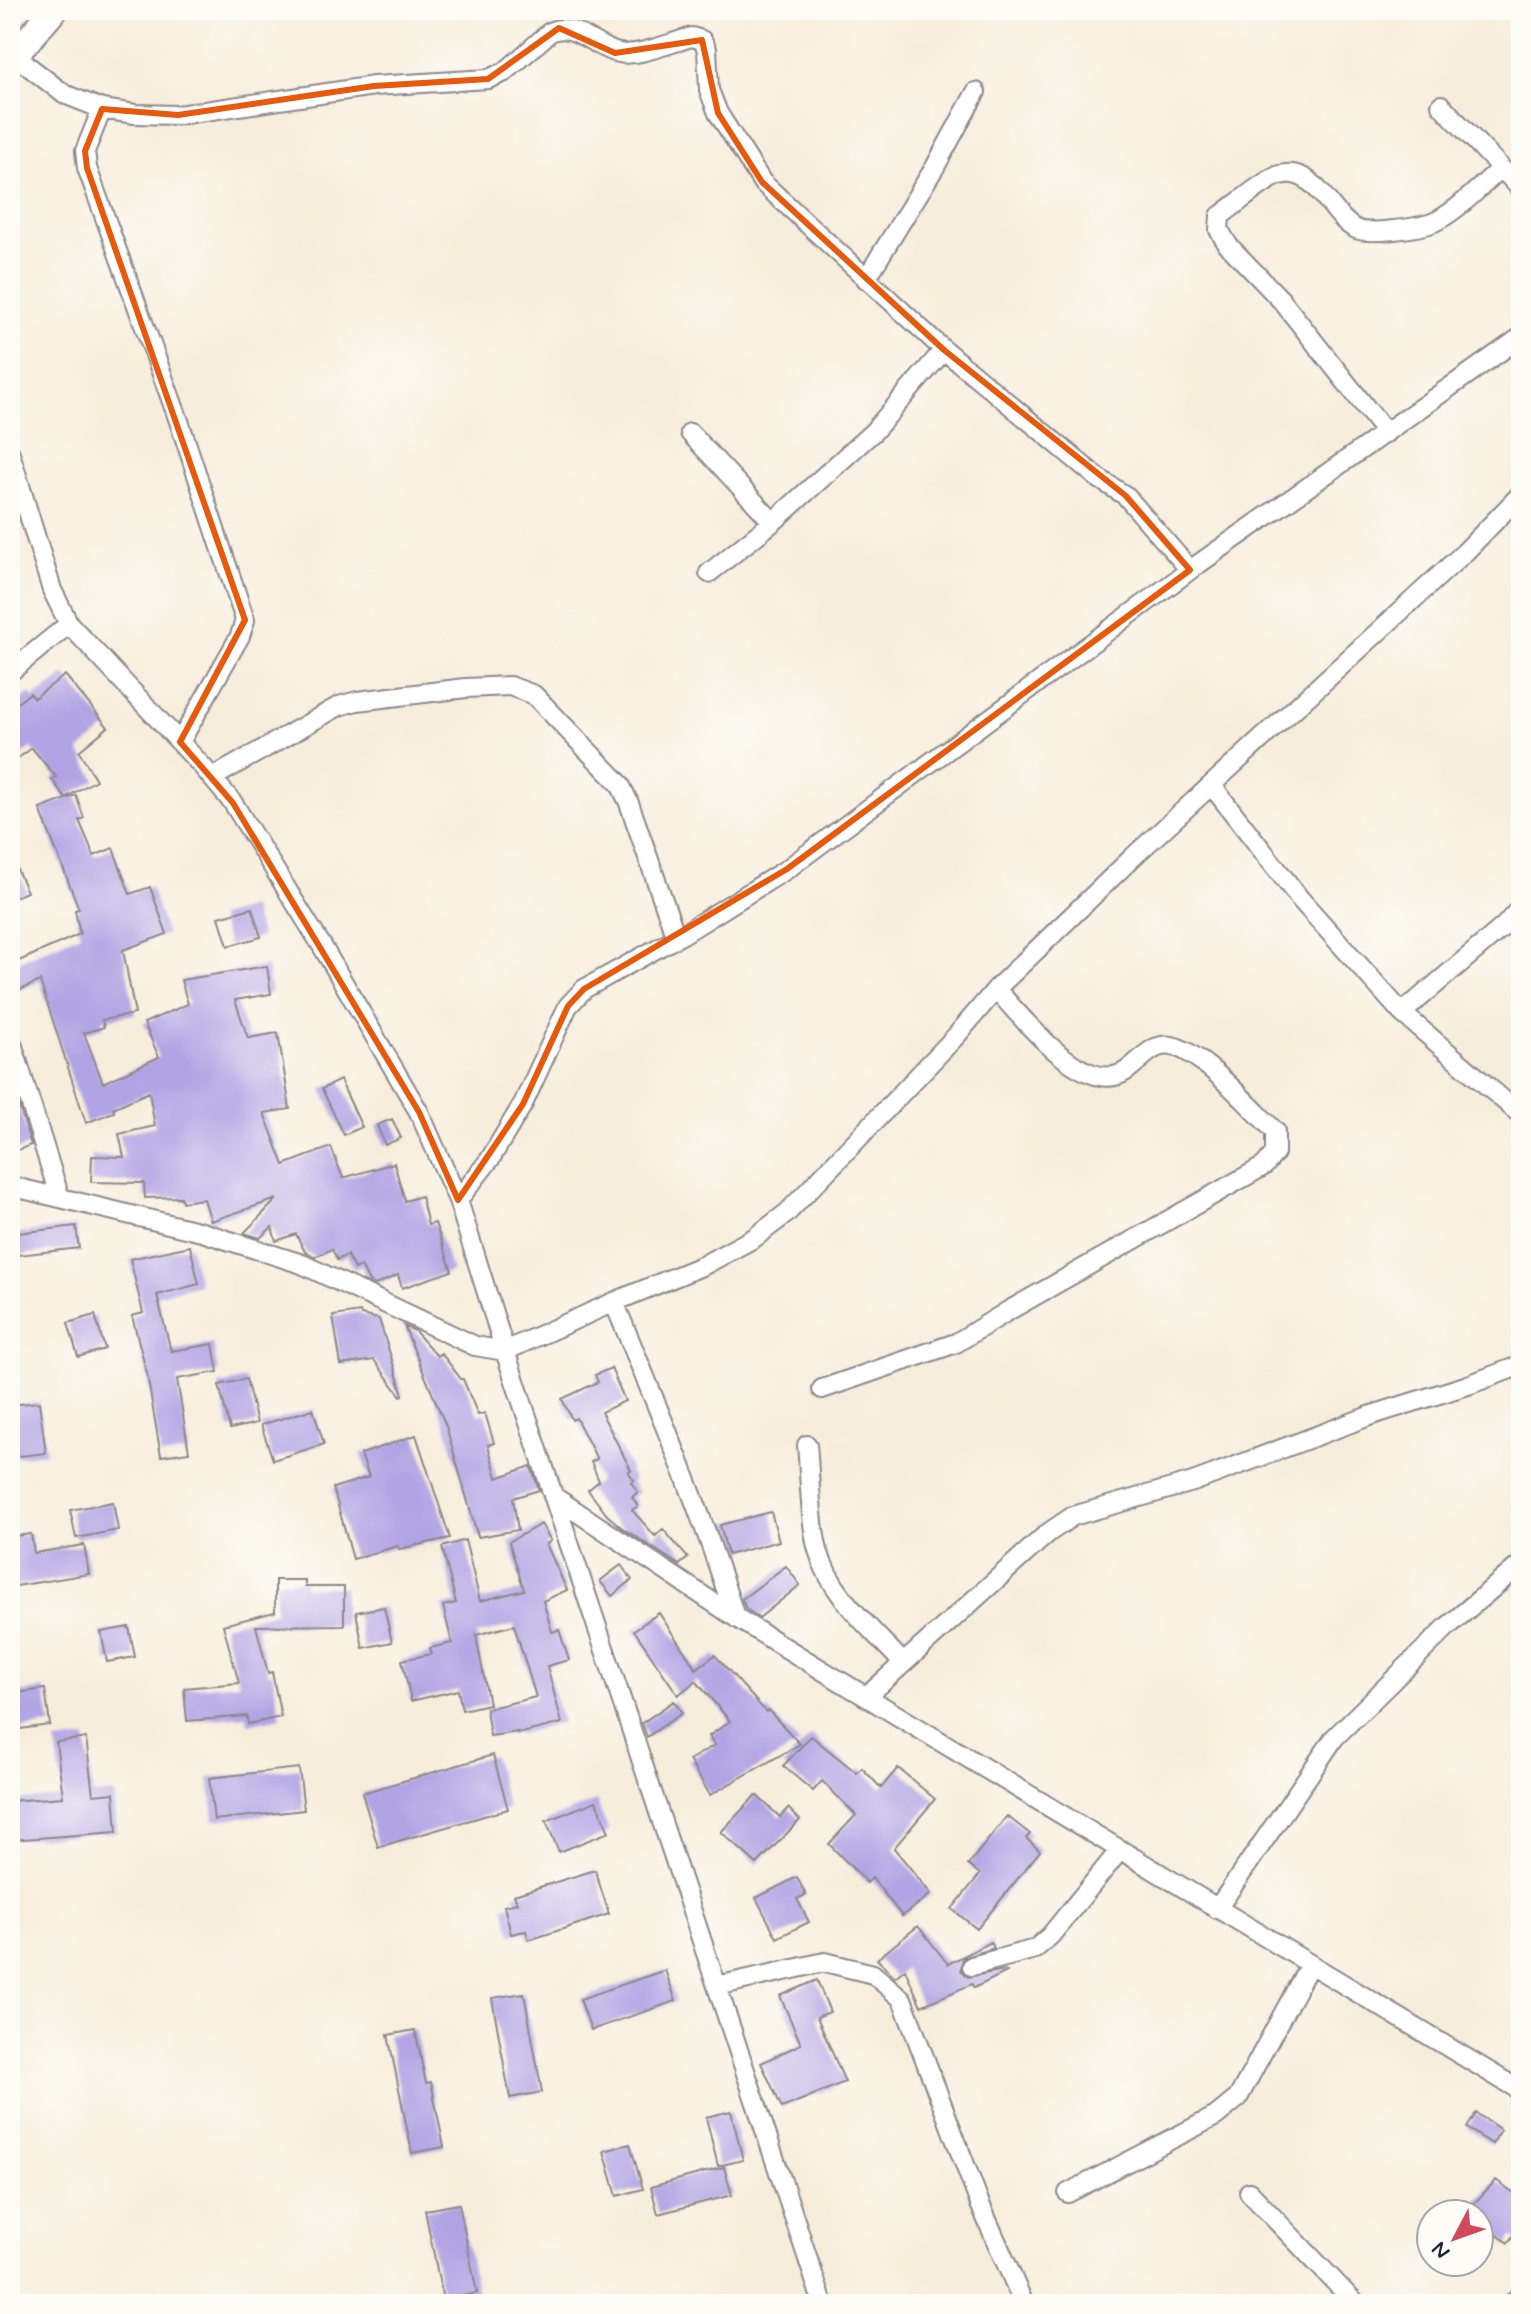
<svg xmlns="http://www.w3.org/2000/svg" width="1531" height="2314" font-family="Mynerve,sans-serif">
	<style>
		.building { fill: #b1a4e4 }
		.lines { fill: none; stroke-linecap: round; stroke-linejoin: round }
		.minor-casing { stroke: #8c888b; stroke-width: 22 }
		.secondary-casing { stroke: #8c888b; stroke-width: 30 }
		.minor { stroke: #fff; stroke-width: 18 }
		.secondary { stroke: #fff; stroke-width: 26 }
		.marked { fill: none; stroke: #e8590c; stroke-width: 6; stroke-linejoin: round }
	</style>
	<rect width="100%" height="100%" fill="#fdfcf7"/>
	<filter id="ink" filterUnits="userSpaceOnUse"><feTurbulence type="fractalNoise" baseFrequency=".0125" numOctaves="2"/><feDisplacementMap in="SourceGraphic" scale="16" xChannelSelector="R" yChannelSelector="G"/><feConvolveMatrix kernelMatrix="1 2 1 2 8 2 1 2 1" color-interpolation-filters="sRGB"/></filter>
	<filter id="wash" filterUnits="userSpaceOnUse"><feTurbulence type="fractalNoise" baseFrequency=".006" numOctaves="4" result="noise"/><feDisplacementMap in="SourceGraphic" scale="32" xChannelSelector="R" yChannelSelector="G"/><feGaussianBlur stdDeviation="1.8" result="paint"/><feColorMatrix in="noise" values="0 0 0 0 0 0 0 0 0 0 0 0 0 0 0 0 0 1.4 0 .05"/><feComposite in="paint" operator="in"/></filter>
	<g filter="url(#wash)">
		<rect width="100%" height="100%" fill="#f7eddb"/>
		<g id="blocks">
			<path class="building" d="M65,675L108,727L79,751L96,780L65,798L52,779L56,777L32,748L10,764V709L30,693L34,698Z
				M76,795L84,818L79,820L94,856L113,848L130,894L150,887L167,934L123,950L135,1014L102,1020L104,1027L84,1033L103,1083L159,1057L144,1023L188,1004L181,980L267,966L271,994L235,1000L248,1038L278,1033L290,1109L264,1113L284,1165L331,1147L343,1178L394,1163L405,1201L421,1196L428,1225L435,1223L452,1271L402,1288L398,1275L375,1285L369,1282L361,1266L354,1269L347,1255L337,1260L332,1249L315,1257L305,1252L296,1234L276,1241L272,1227L260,1238L244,1233L277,1199L211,1221L204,1199L182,1202L181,1197L145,1198L144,1183L91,1182L92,1156L124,1157L119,1134L155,1126L149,1092L113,1108L114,1112L86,1123L40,981L20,990L10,968V965L80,934L75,910L79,909L40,809Z
				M10,854L27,892L10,899Z
				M252,908L261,937L228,946L219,917Z
				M10,1077L31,1145L10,1153Z
				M340,1080L362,1127L344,1135L322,1089Z
				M392,1119L401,1138L385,1145L377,1125Z
				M76,1226L79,1248L10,1256V1234Z
				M190,1246L199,1284L157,1295L171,1351L213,1344L218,1372L177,1379L189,1452L161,1456L147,1374L132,1316L143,1313L130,1259Z
				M360,1312L361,1315L379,1319L403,1395L401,1396L374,1360L341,1365L333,1316Z
				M95,1315L105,1349L78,1357L68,1323Z
				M404,1326L415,1331L437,1356L441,1353L461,1379H463L478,1415L485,1413L494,1443L488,1445L497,1478L531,1466L539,1490L513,1498L518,1530L478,1537L446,1426Z
				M611,1368L625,1401L601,1412L631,1470L628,1471L634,1480L631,1482L638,1492L632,1497L638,1506L632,1510L655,1536L663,1529L688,1558L679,1565L621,1527L607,1515L588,1490L599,1481L591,1462L597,1459L576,1418L572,1420L562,1399L598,1382L595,1375Z
				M246,1379L257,1423L230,1429L219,1385Z
				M39,1402L46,1453L12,1457L10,1405Z
				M313,1409L324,1444L273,1460L261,1425Z
				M416,1435L450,1538L399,1549L398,1546L353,1559L333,1488L369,1477L361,1454Z
				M113,1502L118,1530L76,1538L70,1510Z
				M771,1512L779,1541L728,1555L720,1525Z
				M541,1524L551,1541L546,1544L567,1590L543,1601L552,1632L559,1630L569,1660L547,1666L562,1723L518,1734V1732L490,1736L486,1709L536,1697L514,1625L476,1635L489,1704L462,1710L458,1690L411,1701L402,1660L431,1654L430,1648L452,1643L443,1606L456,1603L442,1547L465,1540L480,1601L524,1590L509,1542Z
				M31,1534L34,1553L84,1545L89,1574L10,1587V1537Z
				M621,1565L632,1580L612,1596L600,1581Z
				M786,1566L800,1585L759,1618L746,1609L742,1599Z
				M275,1580H305V1587H344V1625L256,1626L268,1673L272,1672L281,1717L248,1724L247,1716L187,1721L184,1688L239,1683L223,1625L275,1612Z
				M384,1607L392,1642L363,1648L356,1612Z
				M659,1613L696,1669L715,1655L766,1712L768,1710L800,1744L710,1795L689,1760L715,1745L709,1736L730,1721L696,1681L678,1695L634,1630Z
				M129,1627L135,1657L107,1662L101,1632Z
				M45,1689L50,1725L12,1730L10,1694Z
				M674,1701L682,1713L647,1737L642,1723Z
				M811,1736L857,1773L862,1768L881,1788L898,1768L935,1799L894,1848L931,1894L902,1916L872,1878L867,1883L829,1844L856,1815L822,1781L813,1791L783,1766Z
				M86,1738L93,1795L114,1793L117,1832L10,1840V1801L63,1797L56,1742Z
				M493,1755L508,1809L378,1847L362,1793Z
				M299,1768L304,1810L214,1820L209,1778Z
				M756,1795L780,1817L788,1808L800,1820L757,1864L721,1832Z
				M596,1801L609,1832L559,1852L546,1821Z
				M1007,1816L1030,1834L1026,1838L1040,1851L977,1929L952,1909L980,1874L968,1865Z
				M595,1870L609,1914L529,1940L526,1931L511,1934L504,1906L517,1903L514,1895Z
				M797,1877L806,1895L797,1899L809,1922L777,1938L756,1898Z
				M918,1926L948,1964L991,1942L994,1948L963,1958L961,1970L968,1977L1005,1970L1007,1972L974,1988L972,1984L921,2006L905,1969L895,1977L877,1959Z
				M665,1970L676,2001L591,2030L580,1999Z
				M817,1980L830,2012L817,2017L845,2082L782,2108L761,2063L801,2044L780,1996Z
				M524,1993L542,2092L510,2098L492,1998Z
				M415,2030L426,2083L431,2082L444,2147L412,2153L388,2035Z
				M731,2111L743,2160L718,2166L706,2117Z
				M1476,2113L1501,2130L1492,2144L1467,2128Z
				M630,2144L643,2189L617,2196L604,2151Z
				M724,2167L732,2195L658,2214L651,2187Z
				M1496,2180L1521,2198V2244L1512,2237L1508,2243L1483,2224L1479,2214H1474L1469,2209Z
				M459,2204L477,2293L443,2300L425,2210Z"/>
		</g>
	</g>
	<g filter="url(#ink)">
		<use href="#blocks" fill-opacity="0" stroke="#8c888b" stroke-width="2"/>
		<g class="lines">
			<defs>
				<path id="minor" d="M14,55L64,94L102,109L135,114L178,115L374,86L488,79L505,72L550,32C574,20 595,49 619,53C638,57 672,42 692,37L702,40L707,49L709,90L718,113L762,182L944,350L1098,478L1126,496L1190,570
					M1441,105L1521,189
					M102,109L85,151L87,168L179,421L245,620L240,636L180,742
					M866,279L935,167L976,92
					M690,433L773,522
					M1386,433L1282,301L1228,245L1219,230L1220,216C1233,207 1267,178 1280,175C1316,165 1330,217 1356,229C1368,235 1415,228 1429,224C1452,217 1483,184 1501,168
					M10,453L52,590L69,624L203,767L233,803L322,946L419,1112L458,1200L505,1351L823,2304
					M709,573L773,522L874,431L944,350
					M10,672L69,624
					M212,778L339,706L357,701L466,688L510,686L534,695L620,784L629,803L676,937
					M1213,787L1300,899L1402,1013L1521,1115
					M1402,1013L1504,926L1521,907
					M10,1037L60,1198
					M10,1186L202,1232L302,1264L475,1346L505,1351L614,1302L704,1265L754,1238L787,1213L957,1035L996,989L1134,856L1465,552L1521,494
					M458,1200L490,1159L523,1104L568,1006L584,989L683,934L787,869L1190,570L1521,337
					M614,1302C657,1406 701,1509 735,1617
					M822,1389L956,1343L1008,1311L1264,1166L1275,1153V1131C1252,1109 1201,1051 1172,1046C1152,1042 1141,1061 1126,1071C1085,1099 1020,1015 996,989
					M807,1445C810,1474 810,1523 818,1550C830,1595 872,1629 903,1663
					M553,1496L735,1617L830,1675L1521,2091
					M866,1697L1048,1533L1073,1516L1193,1482L1372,1415L1468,1385L1521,1365
					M1217,1909L1335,1737L1447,1627L1521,1564
					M972,1966L1035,1949L1050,1936L1120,1850
					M717,1986L825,1962L873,1974L902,1999L980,2204L1024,2304
					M1249,2192L1356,2304
					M1068,2193L1216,2116L1238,2098L1310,1964
					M1512,2304L1521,2294"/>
				<path id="secondary" d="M10,60L54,10"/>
			</defs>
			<use href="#minor" class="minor-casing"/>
			<use href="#secondary" class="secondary-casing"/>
			<use href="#minor" class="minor"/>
			<use href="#secondary" class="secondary"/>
		</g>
	</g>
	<path class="marked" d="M559,28L615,53L702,40L718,113L762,182L944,350L1126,496L1190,570L787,869L584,989L568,1006L523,1104L458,1200L419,1112L233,803L180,742L245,620L87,168L85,151L102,109L178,115L374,86L488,79Z"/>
	<rect width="1531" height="2314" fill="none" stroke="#fdfcf7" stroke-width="40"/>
	<g transform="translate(1455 2238) rotate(229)"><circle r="38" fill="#fdfcf7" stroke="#a5a5ac" stroke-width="2"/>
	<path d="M0-6L14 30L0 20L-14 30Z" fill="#d1495b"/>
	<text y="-12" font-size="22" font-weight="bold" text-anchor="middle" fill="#22223b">N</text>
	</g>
</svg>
